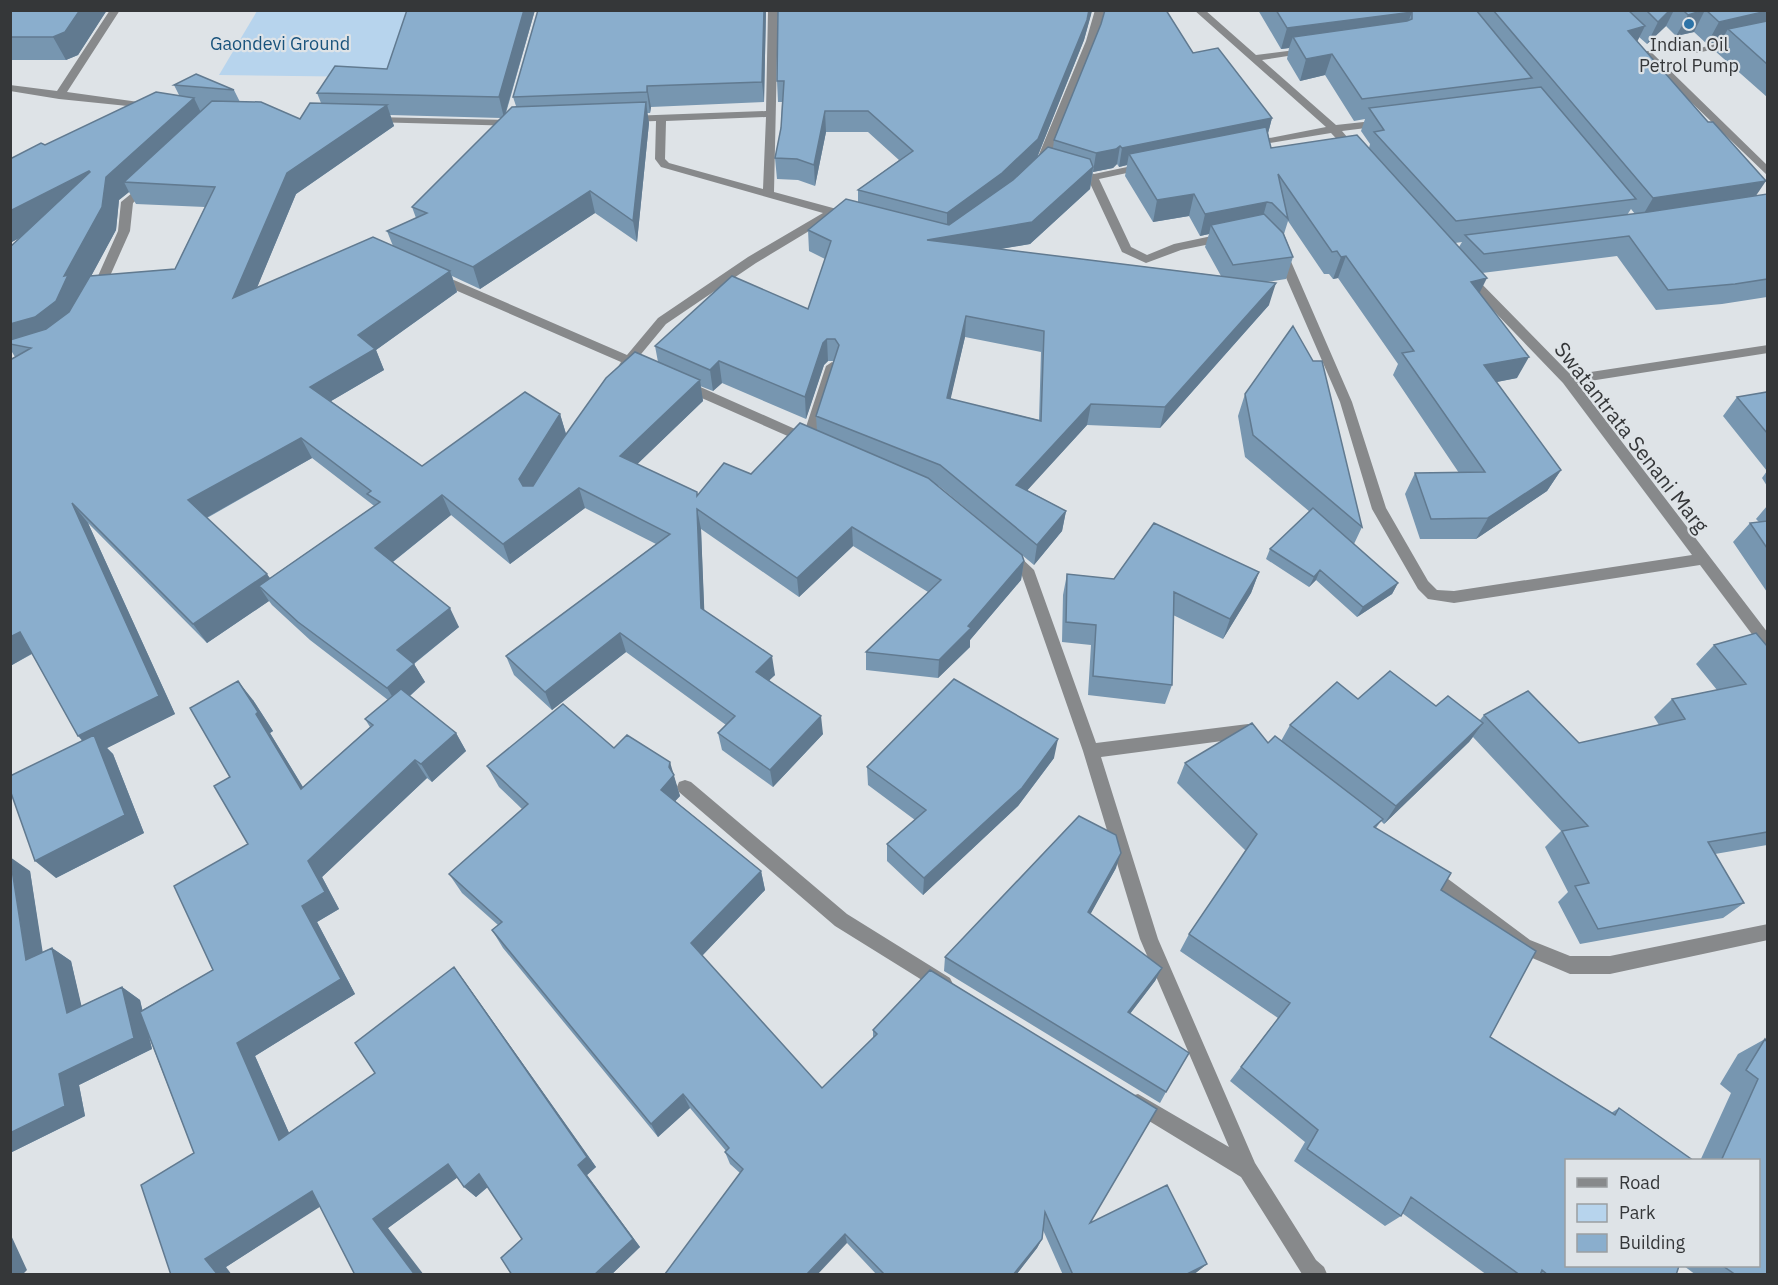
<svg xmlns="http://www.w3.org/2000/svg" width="1778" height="1285" font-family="'IBM Plex Sans',sans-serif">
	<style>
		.green { fill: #b7d4ed }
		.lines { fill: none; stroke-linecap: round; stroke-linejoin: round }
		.minor { fill: #87898b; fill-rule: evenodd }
		.wall { fill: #7796b0; fill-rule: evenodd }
		.shaded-wall { fill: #617a90 }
		.building { fill: #8aaecd; stroke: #617a90; stroke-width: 1.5; fill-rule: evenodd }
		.poi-dot { fill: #2c73a7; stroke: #dee3e7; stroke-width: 2 }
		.labels { text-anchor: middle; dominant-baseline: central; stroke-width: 4.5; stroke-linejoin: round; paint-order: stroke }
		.far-park-label { font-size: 18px; fill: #19537c; stroke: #dee3e7 }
		.far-poi-label { font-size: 18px; fill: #353739; stroke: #dee3e7 }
		.street-label { font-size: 21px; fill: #353739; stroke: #dee3e7 }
	</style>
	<rect width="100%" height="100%" fill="#dee3e7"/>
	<path class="green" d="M257,11H475L455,78L219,75Z"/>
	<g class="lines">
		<path class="minor" d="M110,10H120L67,92L153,104L157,105V109L59,99L10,91V85L57,91Z
			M768,10H778L774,192L844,211V217L834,216L756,263L666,324L637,359L643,364L641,367H631L624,371L618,367L621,362L432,280V274H440L627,355L658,318L748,257L823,213L661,167L655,159L656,121L629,122L624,119L629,116L766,111ZM766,117L763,189L669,163L665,159L666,121Z
			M1095,10H1105L1096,41L1047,164L1041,167L1037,166L1035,164L1086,41Z
			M1194,10H1205L1256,55L1311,48L1312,50L1307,53L1262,60L1336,125L1382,120L1387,123L1382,126L1342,131L1359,151L1354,154L1350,153L1331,133L1245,147V143L1249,142L1326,127Z
			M1768,31V37L1697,53L1692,50Z
			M1642,51H1650L1768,166V176L1642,55Z
			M374,117L515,120L520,123L515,126L370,122V118Z
			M1146,163L1150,164V168L1099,179L1131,247L1147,255L1174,244L1226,233L1232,237L1230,240L1181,250L1146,263L1122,252L1088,179L1066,170L1072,167L1094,174Z
			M148,180L154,183L133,203L130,231L102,294L100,297H92L90,294L118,231L121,202Z
			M1280,246L1286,250L1352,402L1386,508L1428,581L1437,590L1454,591L1692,555L1563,383L1463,279V273H1471L1571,375L1768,345V353L1577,383L1768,633V651L1763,649L1700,565L1454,603L1428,599L1418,589L1372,509L1340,402L1274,250Z
			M832,362L838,366L815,440L808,445L679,388L678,385L679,382H689L804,433L826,366Z
			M1009,549L1014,551L1034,570L1096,743L1248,724L1254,726L1261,736L1259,741L1253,743L1245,738L1101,757L1158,939L1255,1163L1316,1260L1324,1267L1327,1274H1302L1241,1177L1131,1110L1129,1103L1131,1096L1138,1094L1229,1147L1140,939L1083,751L1021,573L1002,555L1004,551Z
			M685,780L691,782L847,914L950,978L953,984L950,990L944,993L938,990L835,926L679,792L677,787L679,782Z
			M1428,864L1530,940L1570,956H1610L1768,924V940L1610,974H1570L1518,952L1422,878L1420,872L1422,866Z"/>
	</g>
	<path class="wall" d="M10,10H107L78,55L66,60H10Z
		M535,10L506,113L516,106L513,97L766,10L764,102L651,107L650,113H647L649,123L637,242L595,213L480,289L452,276L457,292L376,350L384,370L331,401L422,466L560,414L566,434L658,362L655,346L808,309L825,259L809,251L808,230L858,203V190L899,160L868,132H826L815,186L798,180L777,179L775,158L781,128L782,102H778L777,81L778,10H1092L1084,40L1037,158L1053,148L1054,140L1193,53L1272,118L1268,133L1271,148H1369L1370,144L1361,131L1365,119L1354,121L1325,75L1300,81L1287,59L1289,48L1281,49L1258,10H1767V97L1715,51L1721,41L1707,44L1694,32L1676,36L1666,26L1647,44L1639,37L1637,41L1756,196L1767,194V297L1722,304L1656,310L1617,256L1482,273L1479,293L1517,378L1496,382L1561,470L1547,491L1476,539H1420L1405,494L1415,473H1459L1393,375L1398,364L1338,278L1333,279L1329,274H1324L1288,221L1284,234L1293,257L1286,279L1266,282L1269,305L1160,428L1087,425L1027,490L1066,511L1062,531L1034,565L939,486L936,485L1024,561L1021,580L970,640V647L938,678L866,670V652L928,592L853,546L799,597L701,529L704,610L775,675L769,680L823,734L773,787L722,750L718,733L726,725L626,652L552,710L514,675L506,656L656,544L585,508L510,564L451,515L393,562L459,627L414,664L425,682L410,696L456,733L466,751L432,782L427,778L322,877L339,909L317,922L355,994L255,1056L289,1133L375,1073L454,967L465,982L596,1167L587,1175L640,1247L611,1275H512L522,1239L488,1187L476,1197L464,1187L457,1177L388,1228L320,1206L226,1267L171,1275L194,1153L149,1037L152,1049L79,1085L85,1116L10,1153L30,871L42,952L52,948L71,961L81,1006L122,987L140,1000L142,1010L213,970L248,844L230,777L253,700L273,731L270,733L303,787L370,727L365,719L388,700L310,640L272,605L269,601L207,643L88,523L175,714L107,748L113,754L144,833L56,878L82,741L32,654L12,665L10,663V360L15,357L12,352H10V247L21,237L10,243V159L45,145L179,95L174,85L234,90L240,102L300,119L321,103L317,93L387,69ZM390,115L501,118L412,207L416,218L387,231L393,246L257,287L296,194L394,126ZM1117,164L1119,167L1127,165L1125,176L1153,222L1189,216L1200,236L1209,234L1205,247L1221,276L999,249L1030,244L1090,189L1093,172L1113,168ZM129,192L136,204L205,207L175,269L91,276L116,230L119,200ZM1631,209L1635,214L1627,215ZM1462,242L1459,247L1455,243ZM965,337L1041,352L1039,420L950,399ZM828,361H834L816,416L817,431L751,474L697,495L637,464L703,401L700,386L713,391L722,383L806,419L824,365ZM312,458L373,505L374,506L270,578L207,518Z
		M1767,392V486L1762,478L1767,471L1723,416L1737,397Z
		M1245,394L1362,527L1354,544L1398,583L1392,594L1357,617L1316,580L1309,587L1266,559L1270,549L1310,512L1245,457L1238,416Z
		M1767,506V592L1733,542L1750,523L1759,522L1756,519Z
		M1259,572L1251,593L1223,639L1173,615L1172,685L1165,704L1088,695L1091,645L1062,642L1063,595L1067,574L1114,579Z
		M1714,645L1767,646V845L1715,854L1744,903L1723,918L1580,944L1558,902L1568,892L1545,847L1561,831L1473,737L1469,742L1384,824L1381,821L1376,828L1441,890L1490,1037L1611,1113L1619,1108L1676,1275H1487L1402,1213L1401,1216L1385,1226L1294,1161L1305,1142L1230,1081L1278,1018L1180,951L1189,934L1246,851L1177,783L1185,763L1268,743L1281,741L1290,725L1358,699L1436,706L1480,720L1484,715L1579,743L1659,725L1654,717L1672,699L1717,690L1696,664Z
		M614,748L673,774L680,796L675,801L761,871L765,890L702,956L822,1088L873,1038V1030L1090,1223L1207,1264L1193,1275H1063L1043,1230L1042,1239L1037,1248L1016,1275H877L847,1243L740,1173L730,1164L725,1152L726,1151L690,1108L658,1137L503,948L492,930L498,925L462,893L449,874L522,809L499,787L487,766Z
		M1054,758L1018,806L923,895L887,861V844L915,820L868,785L867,767Z
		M1116,868L1090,914L1162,968L1155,981L1130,1014L1166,1092L1160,1103L944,971L945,957Z
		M1765,1039L1767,1275H1696L1684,1266H1758V1161H1700L1731,1093L1720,1084L1738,1054Z"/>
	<path class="shaded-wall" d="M80,10H107L78,55L66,60L53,37Z
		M524,10H535L504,118L499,97Z
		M764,10H766L764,102L762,82Z
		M1089,10H1092L1091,15L1084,40L1036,160L1001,194L947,234V213Z
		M1670,10H1674L1666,26L1647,44L1658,22Z
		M1705,10L1694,32L1676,36L1688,15Z
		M1767,11V30L1728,29L1721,41L1707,44L1719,22Z
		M1412,12L1404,33L1293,37L1289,48L1281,49L1287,28Z
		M1645,26L1634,48L1628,31Z
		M1332,54L1325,75L1300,81L1306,59Z
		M647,86L651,107L650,113L647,92Z
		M194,98L205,121L124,182L129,192L119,200L116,230L81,295L71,324L10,344V324L64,276L106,177Z
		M646,102L649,123L637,242L633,221Z
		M387,105L394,126L296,194L244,319L233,298L287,173Z
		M825,111L826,132L815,186L814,165Z
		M1272,118L1267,137L1129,154L1127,165L1119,167L1122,148Z
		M1120,146L1117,164L1113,168L1093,172L1096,153Z
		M1093,167L1090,189L1030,244L926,262L927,240Z
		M89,171L103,194L10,243V211Z
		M1766,181L1751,203L1640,220L1653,198Z
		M590,191L595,213L480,289L473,267Z
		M1194,194L1189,216L1153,222L1157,200Z
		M1267,202L1261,224L1211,225L1209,234L1200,236L1205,214Z
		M1346,256L1338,278L1333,279L1341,257Z
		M450,271L457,292L376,350L384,370L321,407L310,387L358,335Z
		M1487,278L1476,300L1471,282Z
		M1276,283L1269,305L1160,428L1165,407Z
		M966,316L965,337L946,419L947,398Z
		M827,339L828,361L824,365L806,419L805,397L823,343Z
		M1529,357L1517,378L1472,387L1484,365Z
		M719,361L722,383L713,391L710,370Z
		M700,380L703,401L625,476L620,456Z
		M1091,404L1087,425L1014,505L1016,485Z
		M560,414L566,434L526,499L519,479Z
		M301,438L312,458L202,520L188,500Z
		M1561,470L1547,491L1476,539L1488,518Z
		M579,488L585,508L510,564L503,544Z
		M442,495L451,515L385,568L375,548Z
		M72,503L88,523L175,714L107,748L113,754L144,833L56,878L35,861L96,754L78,736Z
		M697,509L701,529L705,627L701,608Z
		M1066,511L1062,531L1034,565L1037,545Z
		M852,527L853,546L799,597L797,578Z
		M1024,561L1021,580L970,640V647L938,678L939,660Z
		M1320,570L1316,580L1309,587L1314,577Z
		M1259,572L1251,593L1223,639L1230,619Z
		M267,574L280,593L259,586L269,601L207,643L193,624Z
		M1398,583L1392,594L1357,617L1363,607Z
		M450,608L459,627L407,669L397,650Z
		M20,632L38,650L12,665L10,663V637Z
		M620,633L626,652L552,710L545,692Z
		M772,656L775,675L759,690L756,672Z
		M414,664L425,682L398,706L387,688Z
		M238,681L253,700L273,731L270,733L315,807L301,789L256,714Z
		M821,716L823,734L773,787L770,770Z
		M1483,723L1469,742L1384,824L1396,806Z
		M456,733L466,751L432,782L421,764Z
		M1058,739L1054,758L1018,806L923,895L924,878Z
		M415,760L427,778L322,877L339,909L317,922L355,994L255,1056L297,1151L279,1140L237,1043L302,906L308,861Z
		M670,762L680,796L667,810L661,790Z
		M1121,853L1116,868L1084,926L1088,912Z
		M10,857L30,871L46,973L26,960Z
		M761,871L765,890L697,961L691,943Z
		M52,948L71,961L86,1025L67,1013Z
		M454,967L465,982L596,1167L587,1175L640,1247L611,1275H594L578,1165Z
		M1162,968L1155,981L1122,1024L1128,1012Z
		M122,987L140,1000L152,1049L79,1085L85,1116L10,1153V1133L59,1074Z
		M683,1094L690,1108L658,1137L651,1124Z
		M448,1164L461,1175L388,1228L424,1275H415L373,1219Z
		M479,1174L491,1184L476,1197L464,1187Z
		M312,1191L329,1201L226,1267L232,1275H218L205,1259Z
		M10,1233L27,1270L22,1275H10Z
		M845,1234L847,1243L817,1275H806Z
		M1042,1239L1037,1248L1016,1275H1013Z
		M1207,1264L1193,1275H1185Z"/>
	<path class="building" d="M10,10H80L65,32L53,37H10Z
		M407,10H524L499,97L317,93L335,66L387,69Z
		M538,10H764L762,82L647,86V92L513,97Z
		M778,10H1089L1087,20L1038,139L1002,173L947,213L858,190L913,151L868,111H825L814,165L797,159L775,158L781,128L784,81H777Z
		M1105,10H1166L1193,53L1218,48L1272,118L1122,148L1120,146L1116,149L1096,153L1054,140L1101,24Z
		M1276,10H1476L1532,78L1362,99L1332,54L1306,59L1293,37L1407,21L1412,19V12L1287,28Z
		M1493,10H1628L1645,26L1628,31L1708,122H1713L1766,181L1653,198Z
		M1646,10H1670L1658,22Z
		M1683,10H1704L1688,15Z
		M1706,10H1767V11L1719,22Z
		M1767,21V64L1728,29Z
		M196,74L234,90L174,85Z
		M1541,87L1636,199L1456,221L1374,132L1384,130L1369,108Z
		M156,92L194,98L106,177L102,207L64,276L68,275L56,301L35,317L10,324V247L90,172L89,171L10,211V159L41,143L45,145Z
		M212,101L261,102L300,119L310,103L387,105L287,173L233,298L373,237L450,271L358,335L375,349L310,387L422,466L525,392L560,414L519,479L523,486H533L562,440L606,378L635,352L700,380L620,456L697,492V496L724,463L751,474L800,423L928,478L1022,555L1024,561L968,626L971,628L939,660L866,652L941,580L852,527L797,578L697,509L701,608L772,656L756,672L821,716L770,770L718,733L735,716L620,633L545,692L506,656L670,534L579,488L503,544L442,495L375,548L450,608L397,650L414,664L387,688L298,622L259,586L380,502L367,494L371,491L301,438L188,500L267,574L193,624L72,503L159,696L78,736L20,632L10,637V360L31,348L10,344V340L46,329L69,312L90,276L175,269L215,187L124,182Z
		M646,102L633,221L590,191L473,267L387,231L427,213L412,207L512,107Z
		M1266,127L1271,148L1357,135L1487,278L1471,282L1529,357L1484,365L1561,470L1488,518L1431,519L1415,473L1485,472L1402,353L1414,351L1346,256L1341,257L1337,251L1332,252L1278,174L1288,219L1272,203L1267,202L1205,214L1194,194L1157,200L1129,154Z
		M1048,147L1090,159L1093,167L1032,222L927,240L1276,283L1165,407L1091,404L1016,485L1066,511L1037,545L940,465L816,416L839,345L835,339H827L823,343L805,397L719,361L710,370L655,346L732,276L808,309L831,241L808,230L846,199L949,225L1013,180ZM966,316L1044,331L1041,421L947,398Z
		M1767,194V279L1735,284L1668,290L1629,236L1484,254L1465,235L1648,212Z
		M1264,214L1283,233L1293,257L1233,265L1211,225Z
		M1293,326L1313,361H1322L1362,527L1253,435L1245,394Z
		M1767,392V433L1737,397Z
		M1313,508L1398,583L1363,607L1320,570L1314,577L1270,549Z
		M1767,521V548L1750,523Z
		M1154,523L1259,572L1230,619L1174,592L1172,685L1093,676L1096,625L1066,622L1067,574L1114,579Z
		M1756,633L1767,646V832L1708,842L1744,903L1598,929L1575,886L1589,883L1562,831L1588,826L1484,715L1528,691L1579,743L1685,719L1672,699L1746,684L1714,645Z
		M1390,671L1436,706L1448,696L1483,723L1396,806L1290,725L1337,682L1358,699Z
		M954,679L1058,739L1022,788L924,878L887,844L926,810L867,767Z
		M238,681L258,712L256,714L301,789L373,725L365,719L401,689L456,733L421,764L415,760L308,861L325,892L302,906L341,979L237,1043L279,1140L375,1073L355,1043L454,967L587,1157L578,1165L633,1239L594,1275H512L501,1258L522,1239L479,1174L464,1187L448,1164L373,1219L415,1275H355L312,1191L205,1259L218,1275H171L141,1185L194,1153L140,1012L213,970L174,886L248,844L214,786L230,777L190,708Z
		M563,704L614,748L627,735L670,762L669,767L674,775L661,790L761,871L691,943L822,1088L877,1034L873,1030L930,970L1157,1109L1090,1223L1167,1185L1207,1264L1185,1275H1073L1045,1212L1042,1239L1013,1275H885L845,1234L806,1275H666L665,1274L743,1169L725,1152L729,1148L683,1094L651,1124L492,930L502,922L449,874L528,804L487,766Z
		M1252,723L1268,743L1275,736L1383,819L1374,827L1451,873L1441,890L1536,951L1490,1037L1615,1115L1619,1108L1694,1161H1566V1266H1679L1676,1275H1548L1542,1270L1540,1275H1520L1411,1197L1401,1216L1307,1149L1318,1130L1241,1067L1290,1003L1189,934L1257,834L1185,763Z
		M94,735L125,815L35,861L10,790V776Z
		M1079,816L1116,835L1121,853L1088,912L1162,968L1128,1012L1189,1053L1166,1092L945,957Z
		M10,857L26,960L52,948L67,1013L122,987L134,1038L59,1074L65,1106L10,1133Z
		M1765,1039L1767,1042V1275H1736L1723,1266H1758V1161H1721L1758,1079L1746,1070Z"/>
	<circle class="poi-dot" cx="1689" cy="24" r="6"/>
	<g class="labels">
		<g class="far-park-label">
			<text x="280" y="43">Gaondevi Ground</text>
		</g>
		<g class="far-poi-label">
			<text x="1689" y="44">Indian Oil<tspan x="1689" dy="21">Petrol Pump</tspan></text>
		</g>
		<g class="street-label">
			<text transform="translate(1632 437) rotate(52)">Swatantrata Senani Marg</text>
		</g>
	</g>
	<rect width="1778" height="1285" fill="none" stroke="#353739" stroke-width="24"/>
	<rect x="1565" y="1159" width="195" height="108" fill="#dee3e7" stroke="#9a9ea1" stroke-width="1.5"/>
	<rect x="1577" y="1178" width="30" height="9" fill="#87898b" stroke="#9a9ea1" stroke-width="1.5"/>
	<text x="1619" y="1189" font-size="18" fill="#353739">Road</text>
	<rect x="1577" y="1204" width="30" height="18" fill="#b7d4ed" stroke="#9a9ea1" stroke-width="1.5"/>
	<text x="1619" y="1219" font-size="18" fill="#353739">Park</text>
	<rect x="1577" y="1234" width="30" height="18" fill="#8aaecd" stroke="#9a9ea1" stroke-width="1.5"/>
	<text x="1619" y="1249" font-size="18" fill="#353739">Building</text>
</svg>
